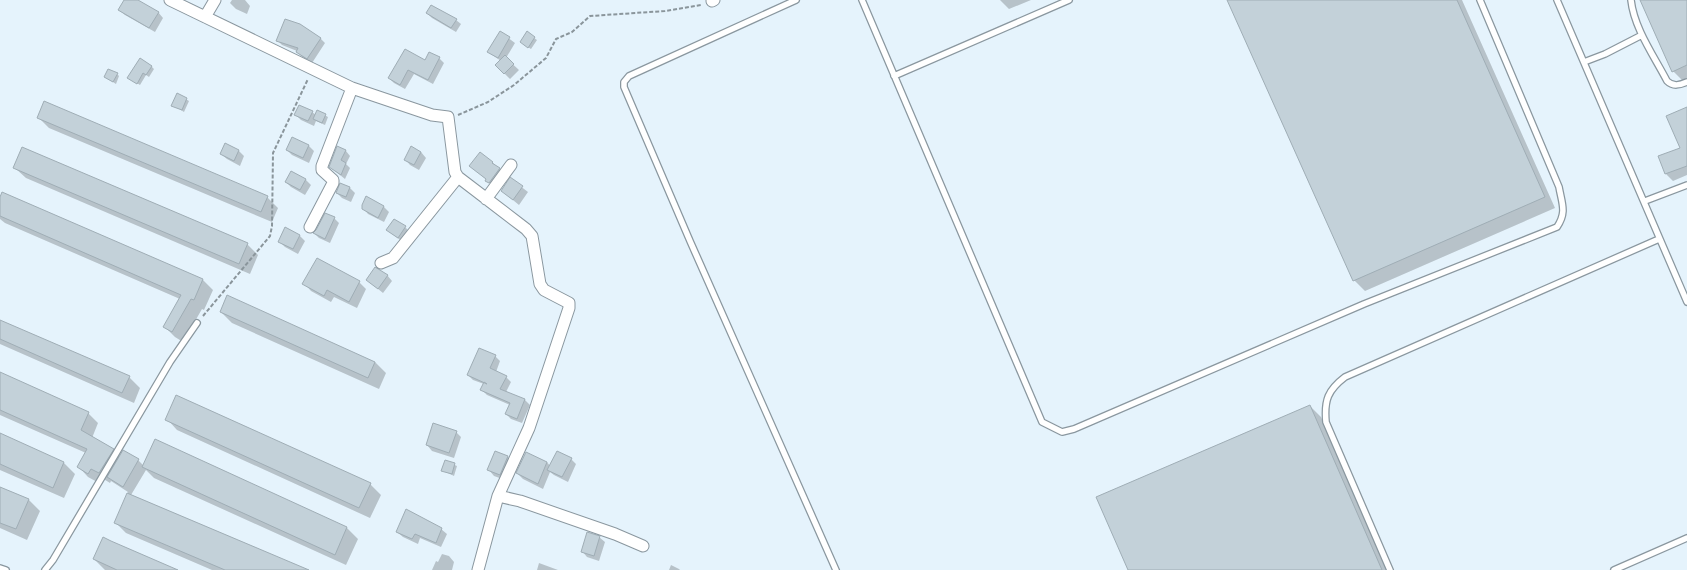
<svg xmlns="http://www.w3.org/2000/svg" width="1687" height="570" font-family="'Noto Sans',sans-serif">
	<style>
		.shadow { fill: #0003 }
		.building { fill: #c3d1d9; stroke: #9fadb5 }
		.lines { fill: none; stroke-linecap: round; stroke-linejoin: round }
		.lane-casing { stroke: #8a979f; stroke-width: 8 }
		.street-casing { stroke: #8a979f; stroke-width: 13 }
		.path { stroke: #8a959b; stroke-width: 2; stroke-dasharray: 4 2; stroke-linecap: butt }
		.lane { stroke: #fff; stroke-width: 5.5 }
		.street { stroke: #fff; stroke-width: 11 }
	</style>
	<rect width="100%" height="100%" fill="#e5f3fc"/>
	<path class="shadow" d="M125,0H137L158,12L163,18L155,32L125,15L119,10Z
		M232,0H245L250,6L247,14L236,9L230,3Z
		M1000,0H1031L1009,9Z
		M1228,0H1462L1555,208L1365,291L1354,280Z
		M1641,0H1687V81L1684,82L1673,71Z
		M427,13L456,20L461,24L456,32L432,18Z
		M500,32L515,43L506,58L519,70L510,79L496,65L501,61L488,52Z
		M527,33L537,40L531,49L523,44Z
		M320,38L325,43L312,63L301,56L297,51L282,45L278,41Z
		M439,58L444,63L433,84L414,74L405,89L394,83L389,78L426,61Z
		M151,66L154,69L149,77L146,75L140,85L129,78Z
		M117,74L119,76L116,84L105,77Z
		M177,94L189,101L184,112L173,105Z
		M1687,108V175L1673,181L1666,174L1681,148Z
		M317,111L328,117L325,125L316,121L314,126L301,120L295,114L312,112L316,115Z
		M38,117L267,197L278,208L272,222L49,128Z
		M292,138L309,146L314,151L309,163L292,155L287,150Z
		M226,145L239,151L244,156L240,166L227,159L221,154Z
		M338,148L346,151L350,156L346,164L350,168L345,179L330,167Z
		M421,152L426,158L419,170L410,165L405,159Z
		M492,162L505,174L492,186L487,180L470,166Z
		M15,168L247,244L258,255L250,274L26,178Z
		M305,179L311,185L305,195L291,187L286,182Z
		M511,179L528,192L519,205L502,191Z
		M350,188L355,193L351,202L342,198L337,193Z
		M367,198L384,207L389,212L384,222L368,214L363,208Z
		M0,199L203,280L213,290L204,310L202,309L183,342L175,337L164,326L180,299L5,223L0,219Z
		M334,218L339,223L330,243L319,238L314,233Z
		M405,227L410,232L404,243L387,230Z
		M299,235L305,241L298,254L285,247L280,242Z
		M387,275L392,281L383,293L367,280Z
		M359,282L366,289L357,308L334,297L331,302L311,291L304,283Z
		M221,312L375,362L386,373L379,389L232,323Z
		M0,321L129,377L140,388L134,403L0,344Z
		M495,356L500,361L496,372L506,377L511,382L506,392L525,400L530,405L522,423L511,419L506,414L510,405L487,395L482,390L484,384L473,380L468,375Z
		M0,374L88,413L98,423L92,438L113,450L120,457L123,451L138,460L144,466L155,440L347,528L358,539L346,565L154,478L146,470L131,495L307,570H212L126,533L115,522L128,492L111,481L110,483L102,478L99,483L88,477L78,466L86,453L0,415Z
		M1310,406L1321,417L1388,570H1129Z
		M167,419L370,484L381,495L370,518L177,430Z
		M456,432L461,437L454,458L432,451L427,445Z
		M0,434L64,463L75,474L64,498L0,470Z
		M496,452L508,457L513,463L505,480L494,476L489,470Z
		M571,459L576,464L568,482L554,475L550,472L543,489L523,479L517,473L547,462L550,466Z
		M445,461L457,466L454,476L442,470Z
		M0,488L29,500L40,511L27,540L0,528Z
		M441,529L447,534L441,547L420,538L418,544L403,537L397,532Z
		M599,537L605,542L599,561L587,557L582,551Z
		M442,554L449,556L454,562L452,570H432L436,561L438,562Z
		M94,559L175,570H105Z
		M539,563L558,570H537Z
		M671,565L679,569L680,570H669Z"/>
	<path class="building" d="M124,0H138L159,12L149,28L118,10Z
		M1227,0H1457L1545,197L1353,281Z
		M1640,0H1687V65L1672,72Z
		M431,5L457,19L451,28L426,13Z
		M285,19L300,24L321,38L307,59L296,52L298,48L276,41Z
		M500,31L510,37L498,58L487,52Z
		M527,31L535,37L528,48L520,42Z
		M405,49L425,60L429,52L440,57L428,80L408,70L400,85L388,78Z
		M505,55L514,64L504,74L495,65Z
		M140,58L152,66L146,75L143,73L137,84L127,78Z
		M108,69L118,73L113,82L104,77Z
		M177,93L187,98L182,110L171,106Z
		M44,101L268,196L261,212L37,118Z
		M299,105L313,111L308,121L294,115Z
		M1687,107V166L1665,174L1658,156L1680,148L1666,116Z
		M317,110L326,114L322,123L313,119Z
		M292,137L309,145L303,158L286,150Z
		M225,143L239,150L234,161L220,154Z
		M337,146L346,150L341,160L346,163L341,175L329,167Z
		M411,146L421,152L414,165L404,160Z
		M22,147L248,243L239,264L13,168Z
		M480,152L493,162L492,163L500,168L489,183L485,181L486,179L469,166Z
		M291,171L306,179L300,190L285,182Z
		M510,177L523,186L513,200L501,191Z
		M340,183L350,187L346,197L336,193Z
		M2,192L203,279L194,300L191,299L172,332L163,327L181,295L0,216V197Z
		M366,196L384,206L378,218L362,209V205Z
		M325,213L335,217L325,239L313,233L316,230Z
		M394,219L406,226L398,238L386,230Z
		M285,227L300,235L293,249L278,242Z
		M317,258L360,281L349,302L327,290L324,296L302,284Z
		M375,267L388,275L378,289L366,280Z
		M227,295L375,362L368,378L220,312Z
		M0,320L130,376L122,393L0,339Z
		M479,348L496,355L490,368L507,376L500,389L525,399L517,419L505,414L510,403L480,390L484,382L487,384L467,375Z
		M0,372L89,412L81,430L114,449L99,473L91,469L88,474L77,467L87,449L0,410Z
		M176,395L371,483L359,508L165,420Z
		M1310,405L1382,570H1128L1096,497Z
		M433,423L457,431L449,453L426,445Z
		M0,433L64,462L53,488L0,464Z
		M155,439L347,527L335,555L142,467Z
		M123,450L139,459L123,487L107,477Z
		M495,451L508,456L500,475L487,470Z
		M557,451L572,458L562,477L547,470Z
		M526,452L547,462L538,484L516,473Z
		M445,460L455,463L452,474L441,471Z
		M0,487L29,499L16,529L0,523Z
		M127,493L309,570H225L114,523Z
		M406,509L442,528L436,543L415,534L412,539L396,532Z
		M587,532L600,536L594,556L581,552Z
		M103,537L111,541L178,570H117L93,559Z"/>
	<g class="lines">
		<defs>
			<path id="lane" d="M796,0L629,76L624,82V87L690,241L836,570
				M862,0L1042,422L1062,432L1074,429L1364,304L1557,227C1567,212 1562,204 1559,187L1480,0
				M1557,0L1687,302
				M1631,0C1634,28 1654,56 1667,81C1673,87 1680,85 1687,82
				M1584,62L1605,54L1642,35
				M894,76L1069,0
				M1645,201L1687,185
				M0,568L6,570
				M45,570L53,560L170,362L197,323
				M1390,570L1326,422C1324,400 1328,390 1345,377L1659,239
				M1614,570L1687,538"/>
			<path id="street" d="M170,0L352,88L432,115L448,117L455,172L458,177L526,229L532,236L540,284L544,290L569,303V308L529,428L498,496L478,570
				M712,1L714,0
				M205,17L215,0
				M486,199L511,165
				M310,227L333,183V180L322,170V166L352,88
				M381,263L393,258L458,177
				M498,496L520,501L615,534L643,546"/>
		</defs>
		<use href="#lane" class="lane-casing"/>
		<use href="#street" class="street-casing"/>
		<path class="path" d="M458,115L488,102L514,85L546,58L556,39L572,32L590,16L665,11L701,5
			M203,316L270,236L272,226L273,153L308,79"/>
		<use href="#lane" class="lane"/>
		<use href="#street" class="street"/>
	</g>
</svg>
